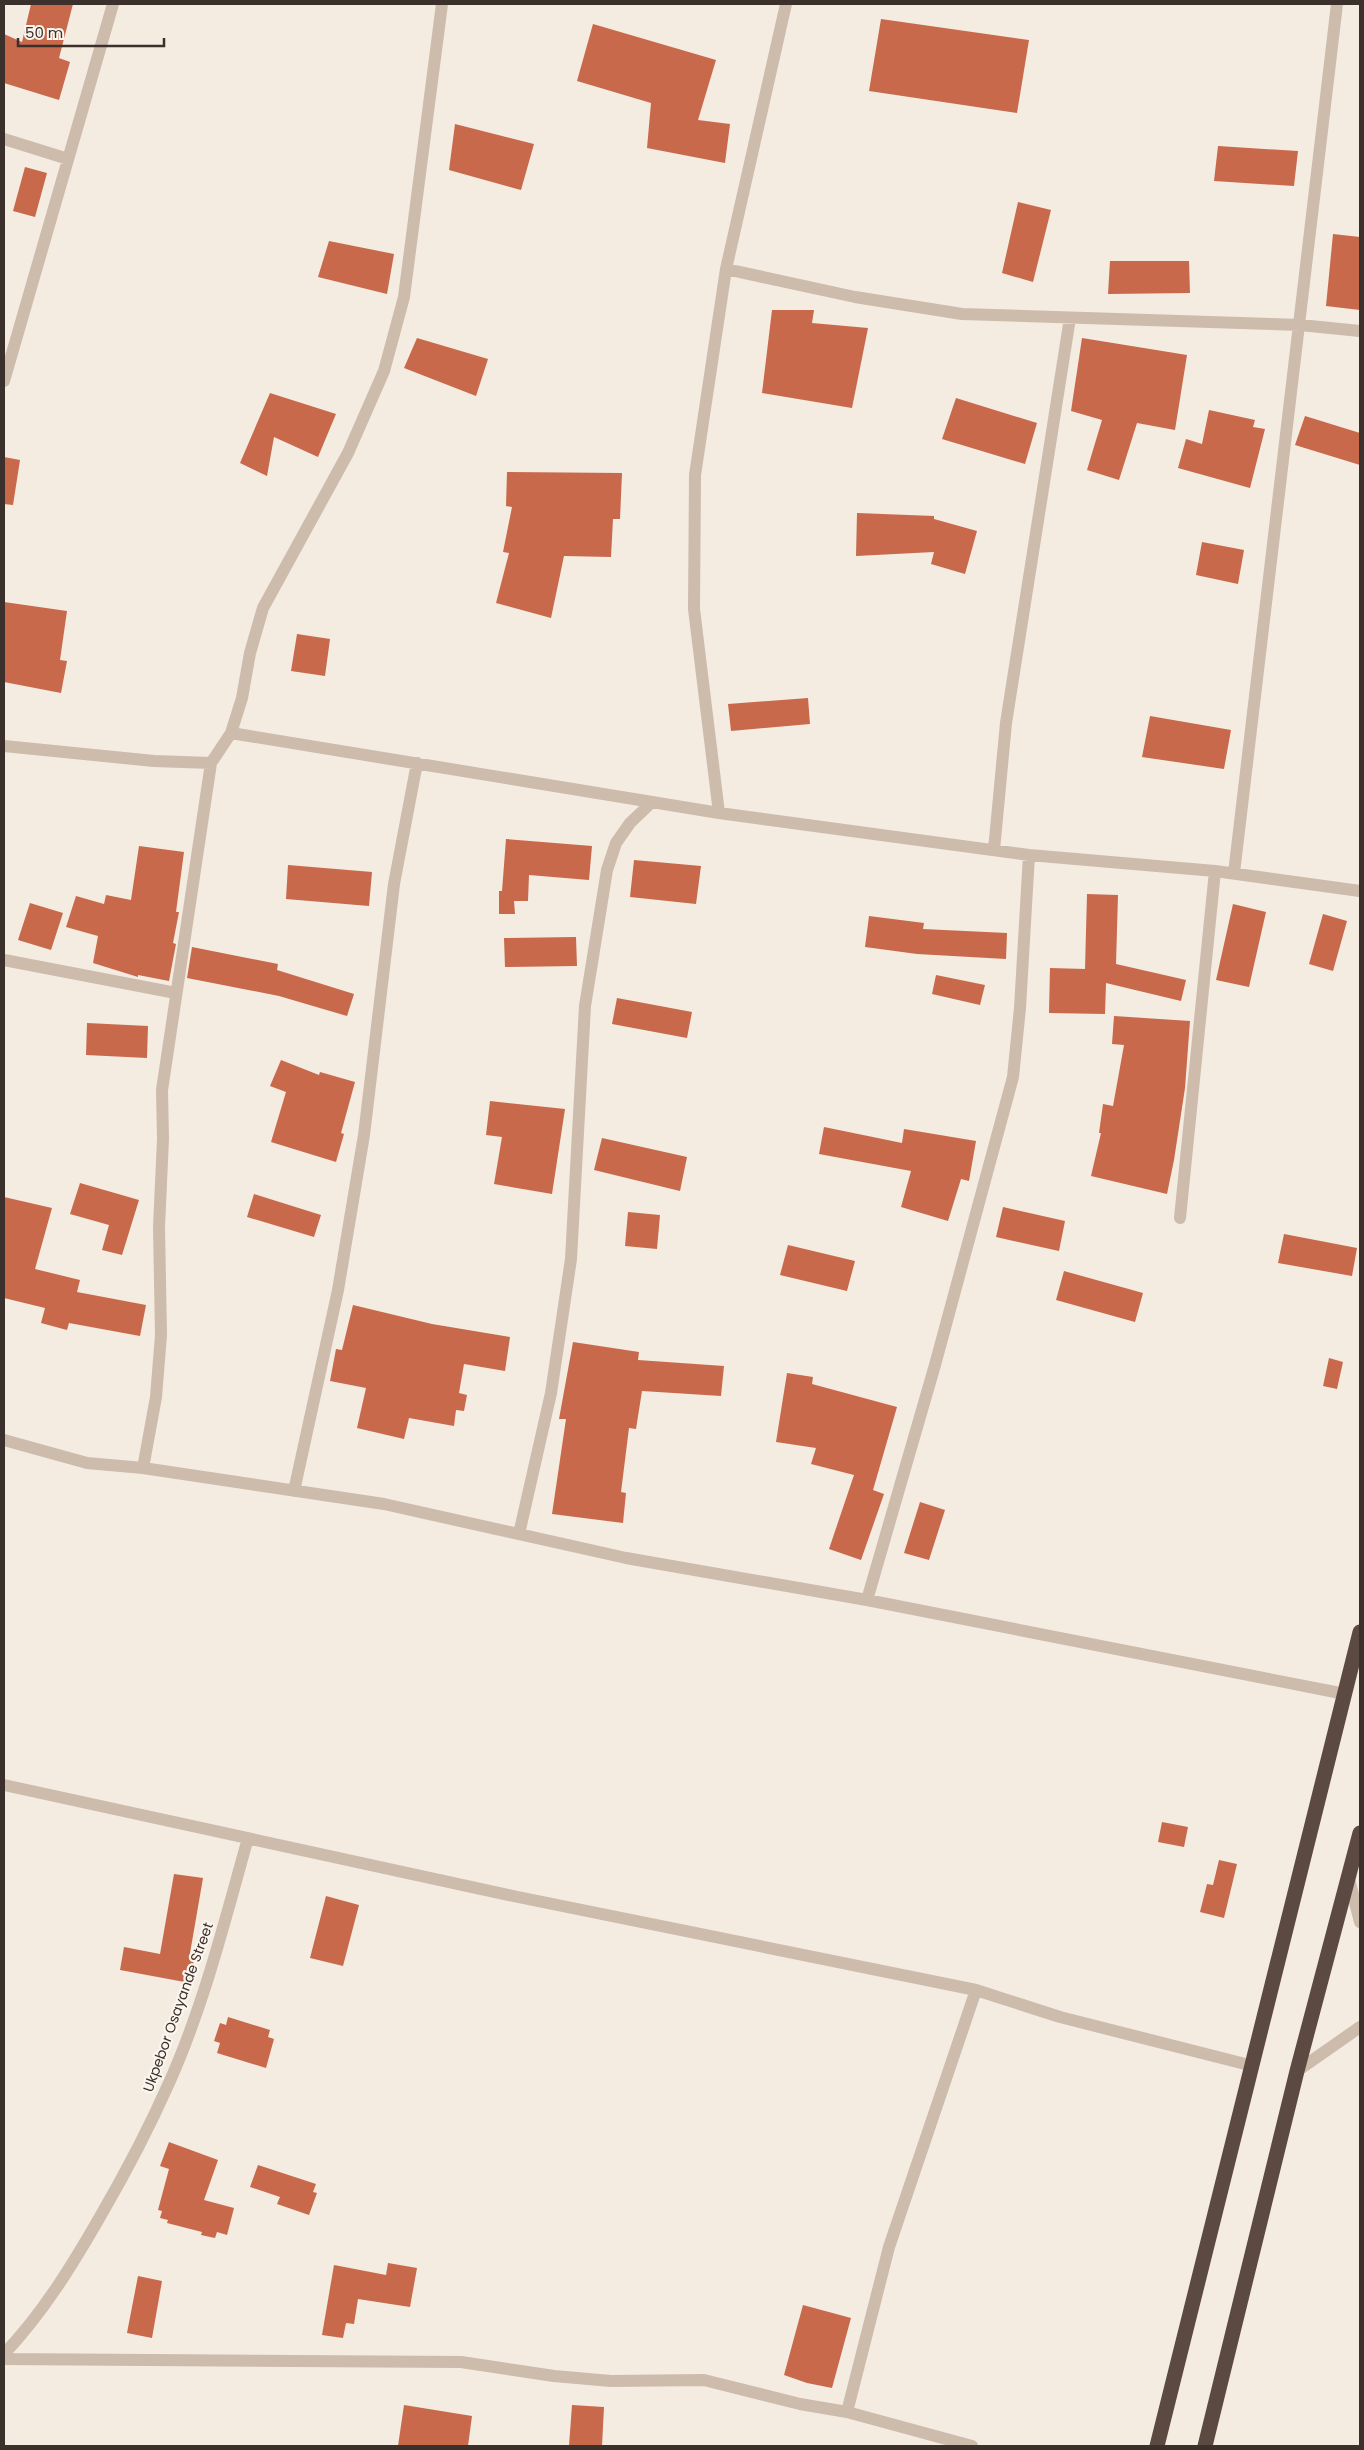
<svg xmlns="http://www.w3.org/2000/svg" width="1364" height="2450" font-family="Poppins,sans-serif">
	<style>
		.building { fill: #c8694b }
		.lines { fill: none; stroke-linecap: round; stroke-linejoin: round }
		.minor { stroke: #cdbbac; stroke-width: 12 }
		.highway { stroke: #5c4a42; stroke-width: 15 }
		.labels { text-anchor: middle; dominant-baseline: central; stroke-width: 4.5; stroke-linejoin: round; paint-order: stroke }
		.street-label { font-size: 14px; fill: #3b302b; stroke: #fbf5ee }
	</style>
	<rect width="100%" height="100%" fill="#f4ebe1"/>
	<path class="building" d="M31,4H73L59,58L70,62L59,100L4,83V34L22,42Z
		M881,19L1029,40L1017,113L869,91Z
		M593,24L716,60L698,120L730,124L725,163L647,148L651,103L577,81Z
		M455,124L534,144L521,190L449,170Z
		M1218,146L1298,151L1294,186L1214,181Z
		M25,167L47,173L35,217L13,211Z
		M1018,202L1051,210L1033,282L1002,273Z
		M1333,234L1360,237V310L1326,306Z
		M329,241L394,254L387,294L318,277Z
		M1110,261H1189L1190,293L1108,294Z
		M772,310H814L812,323L868,328L852,408L762,393Z
		M417,338L488,359L476,396L404,368Z
		M1082,338L1187,355L1175,430L1137,423L1119,480L1087,470L1102,420L1071,411Z
		M270,393L336,414L318,457L274,437L267,476L240,463Z
		M956,398L1037,423L1025,464L942,439Z
		M1209,410L1255,420L1253,427L1265,429L1250,488L1178,468L1186,439L1202,444Z
		M1305,416L1360,433V465L1295,445Z
		M4,457L20,460L13,505L4,504Z
		M507,472L622,473L620,519H613L611,557L564,556L551,618L496,603L509,553L503,552L512,507L506,506Z
		M857,513L934,516V519L977,531L965,574L931,564L934,552L856,556Z
		M1202,542L1244,550L1238,584L1196,575Z
		M4,602L67,611L60,660L67,661L61,693L4,682Z
		M297,634L330,639L325,676L291,671Z
		M808,698L810,724L731,731L728,704Z
		M1150,716L1231,730L1224,769L1142,757Z
		M506,839L592,846L589,880L529,875L528,901H514L515,914H499V891H502Z
		M139,846L184,852L176,912H179L173,943L176,944L169,981L138,975V977L93,963L98,936L66,927L76,896L104,904L106,895L131,900Z
		M634,860L701,866L696,904L630,897Z
		M288,865L372,872L369,906L286,899Z
		M1087,894L1118,895L1116,964L1186,980L1181,1001L1106,983L1105,1014L1049,1013L1050,968L1085,969Z
		M30,903L63,913L51,950L18,940Z
		M1233,904L1266,912L1249,987L1216,980Z
		M1323,914L1347,921L1333,971L1309,964Z
		M869,916L924,923L923,929L1007,933L1006,959L917,954L865,947Z
		M576,937L577,966L505,967L504,938Z
		M192,947L278,964L277,970L354,994L347,1016L279,996L187,978Z
		M936,975L985,985L980,1005L932,994Z
		M617,998L692,1012L687,1038L612,1024Z
		M1114,1016L1190,1021L1185,1088L1174,1160L1167,1194L1091,1176L1101,1133H1099L1103,1104L1113,1106L1124,1045L1112,1044Z
		M87,1023L148,1026L147,1058L86,1055Z
		M281,1060L319,1075L320,1072L355,1082L341,1133L344,1134L336,1162L271,1142L286,1092L270,1086Z
		M490,1101L565,1109L552,1194L494,1184L502,1137L486,1135Z
		M824,1127L902,1143L904,1129L976,1141L969,1181L961,1179L948,1221L901,1207L911,1171L819,1154Z
		M602,1138L687,1157L680,1191L594,1170Z
		M80,1183L139,1200L122,1255L102,1250L109,1225L70,1214Z
		M254,1194L321,1215L314,1237L247,1217Z
		M4,1197L52,1208L35,1269L80,1280L77,1292L146,1305L140,1336L69,1323L67,1330L41,1323L45,1308L4,1298Z
		M1003,1207L1065,1221L1059,1251L996,1237Z
		M628,1212L660,1215L657,1249L625,1246Z
		M1284,1234L1357,1248L1352,1276L1278,1263Z
		M788,1245L855,1261L847,1291L780,1275Z
		M1064,1271L1143,1293L1135,1322L1056,1300Z
		M353,1305L432,1324L510,1337L505,1371L464,1364L459,1393L467,1395L464,1411L456,1410L454,1426L409,1418L404,1439L357,1428L366,1388L330,1381L336,1349L342,1350Z
		M573,1342L639,1352L638,1360L724,1366L721,1396L642,1391L636,1429L629,1428L621,1492L626,1493L623,1523L552,1514L566,1419H559Z
		M1329,1358L1343,1362L1337,1389L1323,1386Z
		M787,1373L813,1377L812,1384L897,1407L873,1490L884,1494L861,1560L829,1549L854,1475L811,1464L816,1448L776,1442Z
		M920,1502L945,1510L929,1560L904,1553Z
		M1162,1822L1188,1827L1184,1847L1158,1842Z
		M1219,1860L1237,1864L1224,1918L1200,1912L1207,1884L1213,1885Z
		M174,1874L203,1878L189,1959L194,1960L190,1983L120,1970L124,1947L160,1954Z
		M326,1896L359,1905L343,1966L310,1958Z
		M228,2017L270,2030L268,2037L274,2039L266,2068L217,2053L220,2043L214,2041L220,2023L226,2025Z
		M169,2142L218,2160L204,2200L234,2208L227,2235L217,2232L215,2238L201,2235L202,2232L167,2223L168,2220L160,2218L162,2211L158,2210L169,2169L160,2166Z
		M258,2165L316,2184L313,2192L317,2193L309,2215L277,2204L280,2197L250,2187Z
		M388,2263L417,2268L410,2307L358,2299L354,2324L346,2323L343,2338L322,2335L334,2265L386,2275Z
		M138,2276L162,2281L152,2338L127,2333Z
		M803,2305L851,2318L832,2388L807,2383L784,2375Z
		M404,2405L472,2416L468,2446H398Z
		M572,2405L604,2407L602,2446H569Z"/>
	<g class="lines">
		<path class="minor" d="M4,139L68,159
			M726,269L855,297L962,314L1300,325L1360,331
			M4,381L113,4
			M231,733L719,813L1029,855L1215,871L1360,891
			M4,746L154,761L211,763L231,733L242,698L250,653L263,608L348,453L384,371L404,297L442,4
			M719,813L694,609L695,475L726,269L786,4
			M994,850L1006,723L1070,318
			M1234,873L1337,4
			M4,960L176,993
			M1180,1218L1215,871
			M4,1440L87,1463L143,1468L156,1397L161,1335L159,1227L163,1139L162,1090L211,763
			M143,1468L384,1504L626,1558L867,1600L1345,1694
			M294,1491L338,1290L364,1135L394,884L417,763
			M519,1534L551,1393L571,1259L585,1006L607,870L616,843L630,823L652,802
			M867,1600L935,1365L1013,1077L1020,1008L1029,855
			M4,1785L513,1896L976,1990L1060,2017L1253,2066
			M1349,1879L1360,1922
			M1297,2071L1360,2027
			M4,2354C43,2313 73,2264 101,2215C126,2172 149,2128 169,2083C204,2005 225,1920 248,1838
			M4,2359L461,2362L554,2376L611,2381L704,2380L800,2404L847,2412L889,2247L976,1990
			M847,2412L972,2446"/>
		<path class="highway" d="M1157,2446L1360,1632
			M1205,2446L1297,2071L1360,1833"/>
	</g>
	<g class="labels">
		<g class="street-label">
			<text transform="translate(178 2007) rotate(-70)">Ukpebor Osayande Street</text>
		</g>
	</g>
	<rect width="1364" height="2450" fill="none" stroke="#3b302b" stroke-width="10"/>
	<path d="M18 38v8h146v-8" fill="none" stroke="#3b302b" stroke-width="2.5"/>
	<text x="25" y="38" font-size="15" fill="#3b302b" stroke="#fbf5ee" stroke-width="4" paint-order="stroke">50 m</text>
</svg>
